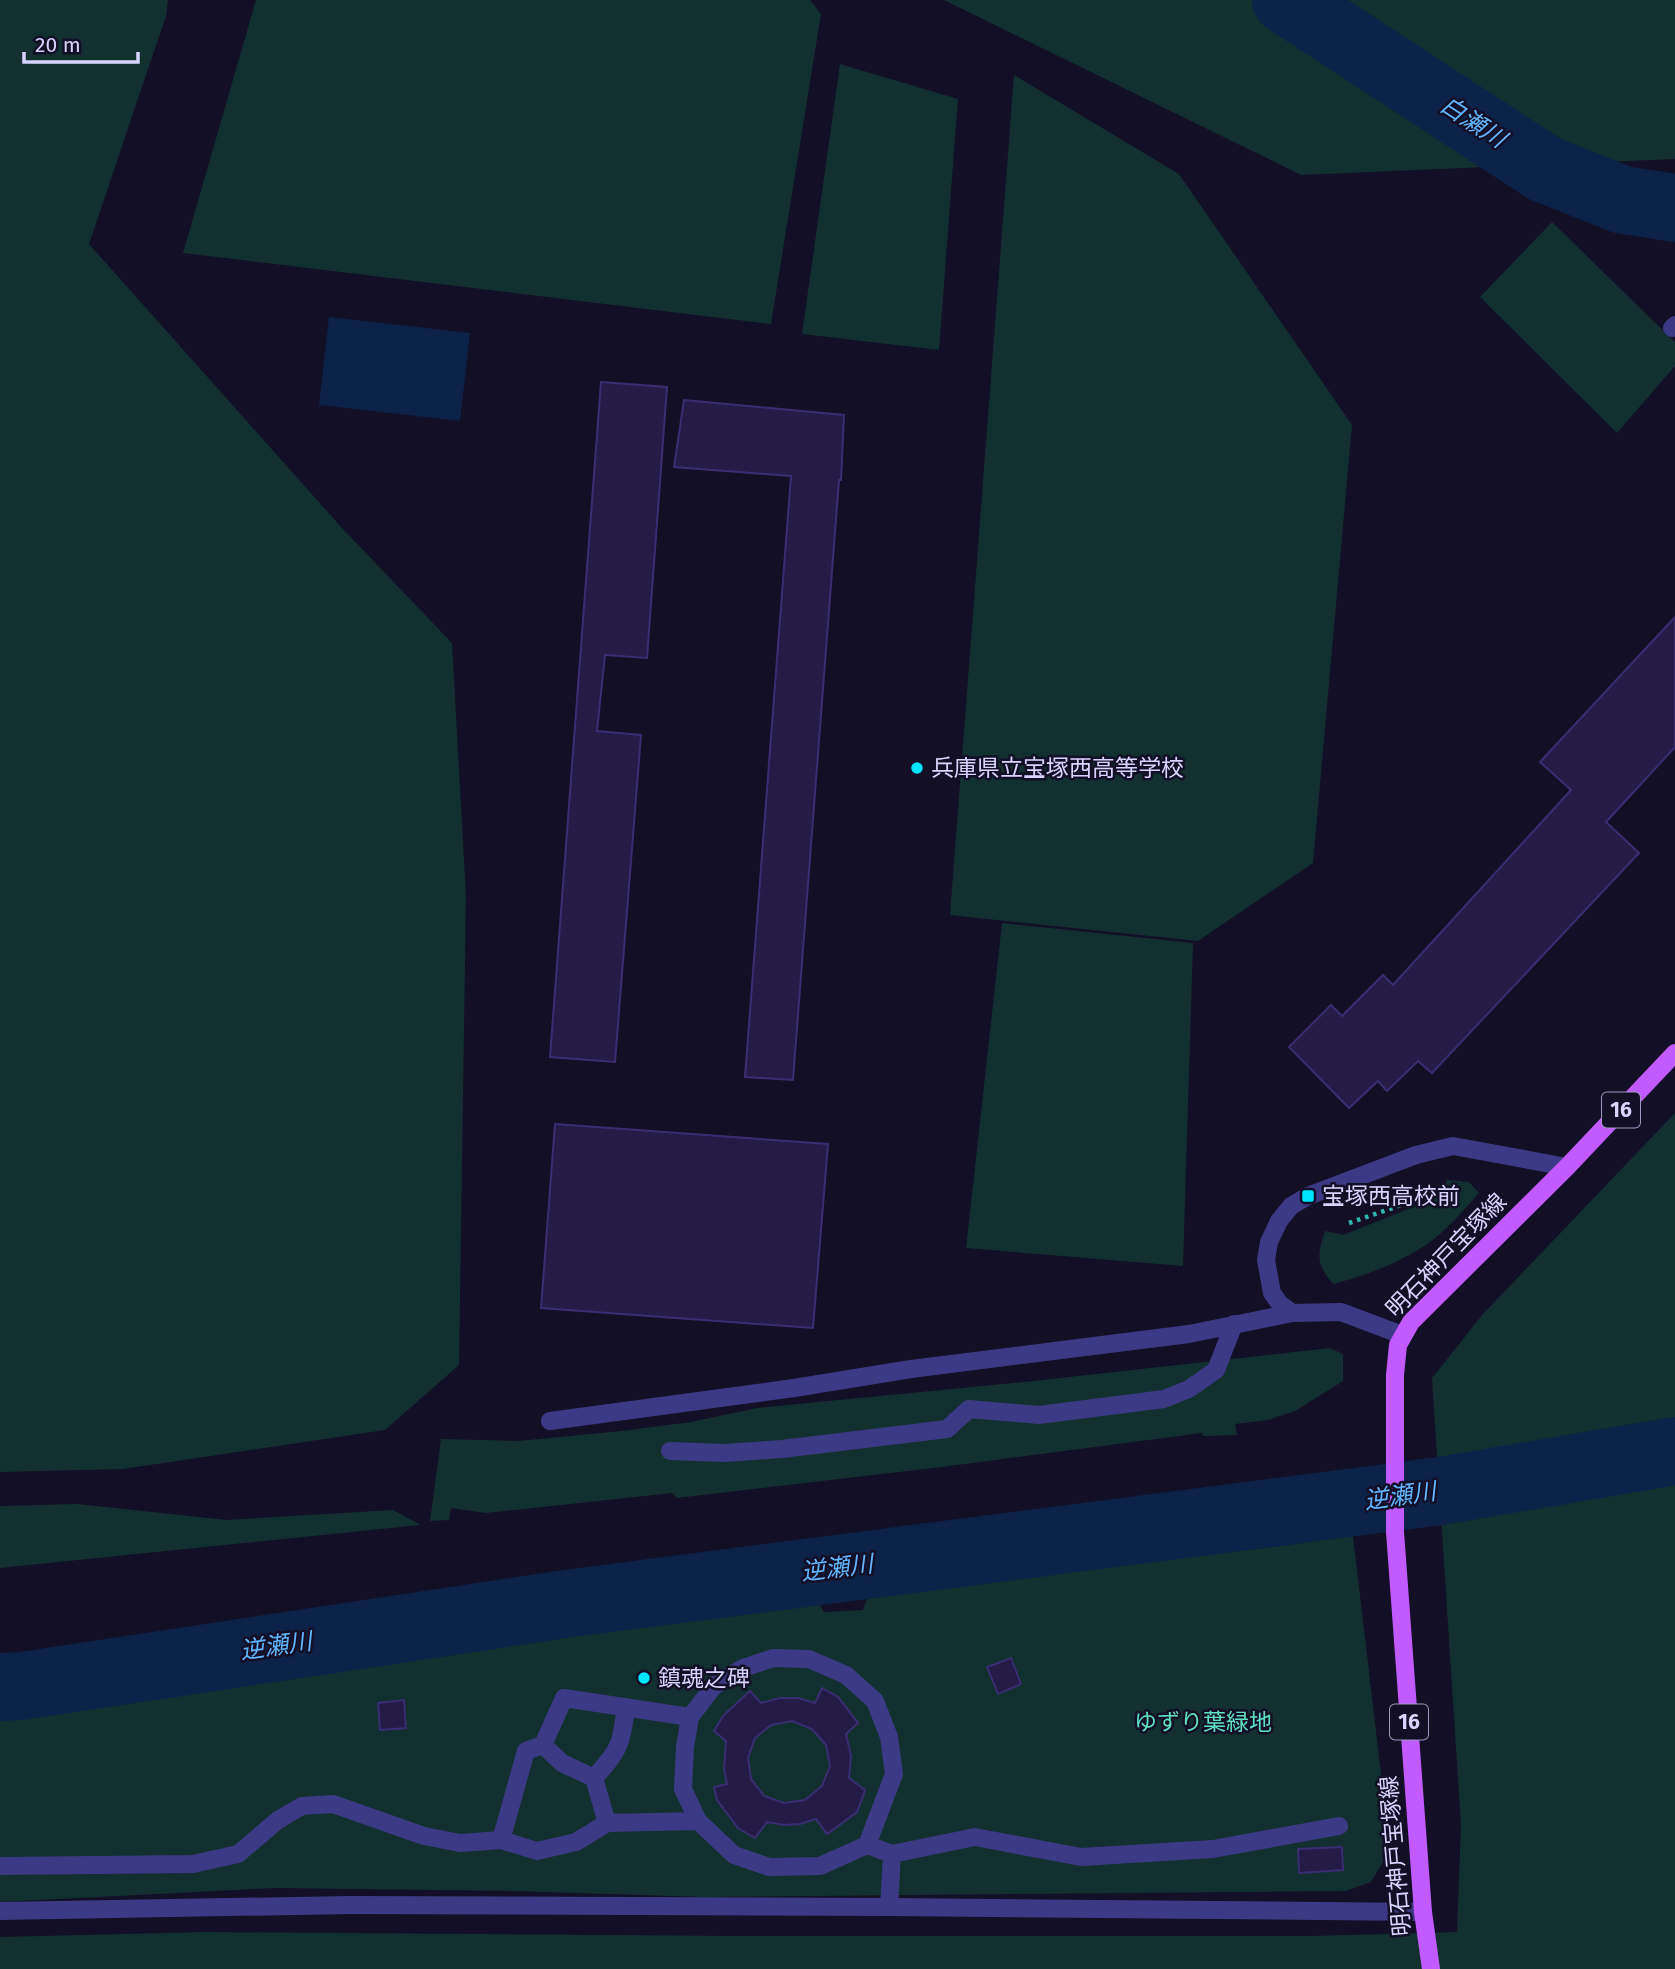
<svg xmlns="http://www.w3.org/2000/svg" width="1675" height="1969" font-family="'Fira Sans','Noto Sans JP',sans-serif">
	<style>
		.green { fill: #12302f }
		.water { fill: #0c2248 }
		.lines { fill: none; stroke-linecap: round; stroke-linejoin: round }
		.river { stroke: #0c2248; stroke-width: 68 }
		.building { fill: #241b47; stroke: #3b2d73; stroke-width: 2; fill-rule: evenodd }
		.path { stroke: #2fb8b0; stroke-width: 4.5; stroke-dasharray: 3.5 5; stroke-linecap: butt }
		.service { stroke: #3d3a85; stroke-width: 18 }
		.minor { stroke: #3d3a85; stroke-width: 18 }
		.primary { stroke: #c25bff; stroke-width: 18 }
		.poi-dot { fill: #00e5ff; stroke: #130f26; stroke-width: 2.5 }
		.labels { text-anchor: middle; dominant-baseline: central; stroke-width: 5; stroke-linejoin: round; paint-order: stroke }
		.shield { fill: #130f26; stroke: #9e99be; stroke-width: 2 }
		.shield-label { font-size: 21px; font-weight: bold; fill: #d9d4ff }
		.poi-label { font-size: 23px; fill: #d9d4ff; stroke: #130f26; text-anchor: start }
		.street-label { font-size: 23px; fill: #d9d4ff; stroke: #130f26 }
		.park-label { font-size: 23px; fill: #5fe0c0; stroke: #130f26 }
		.water-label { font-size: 24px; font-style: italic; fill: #62b6ff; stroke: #130f26 }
	</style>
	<rect width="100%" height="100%" fill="#130f26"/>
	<path class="green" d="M0,0H168L166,16L89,244L342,528L452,643L466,896L459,1365L385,1430L123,1469L0,1472Z
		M256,0H810L821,14L771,324L183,253Z
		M944,0H1675V159L1301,175Z
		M840,64L958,99L939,350L802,334Z
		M1014,75L1179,174L1352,425L1313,863L1198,941L950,915Z
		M1552,222L1675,342V366L1617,433L1480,297Z
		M1002,923L1193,943L1183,1266L966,1248Z
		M1675,1113V1969H0V1937L204,1932L738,1936H1311L1457,1932L1461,1825L1432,1378L1483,1314Z
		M1447,1180L1469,1182L1479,1193C1467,1206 1455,1221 1441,1233C1414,1258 1368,1275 1333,1284C1316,1263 1317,1256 1325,1231L1343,1235L1441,1196Z
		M1330,1348L1343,1354V1381L1295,1411L1268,1420L1235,1424L1237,1435L1203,1436L1202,1433L942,1467L677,1498L672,1493L486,1513L451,1508L449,1520L430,1521L441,1439L518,1441L621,1431L691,1422L757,1408L1033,1381Z
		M77,1504L227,1520L393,1510L421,1525L0,1568V1506Z
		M1353,1536L1390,1850L1371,1882L1346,1891L703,1897L511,1891L276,1888L0,1902V1687L382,1647L463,1634L467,1642L476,1632L683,1609L688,1603L816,1598L824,1612L863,1610L869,1591L1247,1544L1249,1550Z"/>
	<path class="water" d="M329,317L470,333L460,421L319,405Z"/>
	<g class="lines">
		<path class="river" d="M1286,0L1545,169L1623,200L1675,208
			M0,1687L21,1686L572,1603L1440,1491L1675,1451"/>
	</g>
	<path class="building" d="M601,382L667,387L647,658L605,655L597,731L641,735L615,1062L550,1057Z
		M684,400L844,415L841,480H839L793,1080L745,1077L791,476L674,467Z
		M1675,617V747L1606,822L1639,853L1432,1073L1418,1061L1387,1091L1378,1081L1349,1108L1289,1047L1331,1005L1342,1016L1383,975L1393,985L1571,790L1540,762Z
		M555,1124L828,1144L813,1328L541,1308Z
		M1011,1658L1021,1684L998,1694L987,1667Z
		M822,1688L838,1697L858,1723L846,1734L851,1756L849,1778L865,1790L862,1799L857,1812L827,1834L816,1819L800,1824L784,1825L767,1822L755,1838L738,1828L717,1800L714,1787L727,1784L724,1769L726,1741L714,1731L723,1716L750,1691L761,1703L780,1698H798L815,1703ZM792,1721L812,1729L826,1745L830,1766L822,1786L805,1800L784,1803L764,1796L751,1779L748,1758L755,1738L771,1725Z
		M404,1700L406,1728L380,1730L378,1703Z
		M1342,1847L1343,1870L1299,1873L1298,1849Z"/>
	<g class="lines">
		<path class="path" d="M1349,1223L1436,1193"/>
		<path class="service" d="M1672,328L1675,325
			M670,1451L724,1453L782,1449L947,1429L969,1409L1039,1415L1164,1399L1189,1389L1216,1370L1234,1324
			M543,1745L562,1763L594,1778
			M698,1821L683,1789L685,1747L690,1717L714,1686L743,1668L773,1658L809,1659L846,1675L875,1701L889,1737L894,1774L867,1845
			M607,1823L594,1778C620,1749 621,1746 626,1707
			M501,1840L526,1751L543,1745L564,1698L690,1717
			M0,1866L193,1864L238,1854L278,1820L302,1806L333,1804L424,1836L460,1843L501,1840L537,1851L576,1842L607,1823L698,1821L734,1855L769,1867L820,1866L867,1845L892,1854L975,1837L1081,1857L1213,1849L1339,1826
			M889,1907L892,1854"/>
		<path class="minor" d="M1402,1335L1341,1312L1292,1313L1280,1304L1272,1293L1266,1260L1269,1242L1279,1221L1291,1206L1308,1196L1416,1155L1453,1146L1567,1167
			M550,1421L794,1388L911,1369L1189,1334L1292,1313
			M0,1911L349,1905L889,1907L1423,1912"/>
		<path class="primary" d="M1431,1969L1423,1912L1395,1532V1375L1398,1345L1411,1322L1567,1167L1675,1053"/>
	</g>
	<g class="poi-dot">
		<circle cx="917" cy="768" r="7"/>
		<rect x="1301" y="1189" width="14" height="14" rx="3.5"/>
		<circle cx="644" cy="1678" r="7"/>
	</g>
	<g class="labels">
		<g class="shield">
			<rect x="1602" y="1092.5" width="38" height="35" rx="5"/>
			<rect x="1390" y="1704.5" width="38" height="35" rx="5"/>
		</g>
		<g class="shield-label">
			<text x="1621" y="1110">16</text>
			<text x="1409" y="1722">16</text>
		</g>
		<g class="poi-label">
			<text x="931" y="768">兵庫県立宝塚西高等学校</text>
			<text x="1322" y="1196">宝塚西高校前</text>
			<text x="658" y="1678">鎮魂之碑</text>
		</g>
		<g class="street-label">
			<text transform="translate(1446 1255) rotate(-46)">明石神戸宝塚線</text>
			<text transform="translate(1395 1856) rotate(-95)">明石神戸宝塚線</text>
		</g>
		<g class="park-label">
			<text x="1203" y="1722">ゆずり葉緑地</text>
		</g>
		<g class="water-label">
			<text transform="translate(1473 122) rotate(33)">白瀬川</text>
			<text transform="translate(1400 1496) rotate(-8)">逆瀬川</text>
			<text transform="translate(837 1568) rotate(-7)">逆瀬川</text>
			<text transform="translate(276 1646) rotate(-8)">逆瀬川</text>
		</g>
	</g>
	<path d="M24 52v10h114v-10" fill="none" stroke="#d9d4ff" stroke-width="3.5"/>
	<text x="35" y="52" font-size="21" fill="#d9d4ff" stroke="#130f26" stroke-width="5" paint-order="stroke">20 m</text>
</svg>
